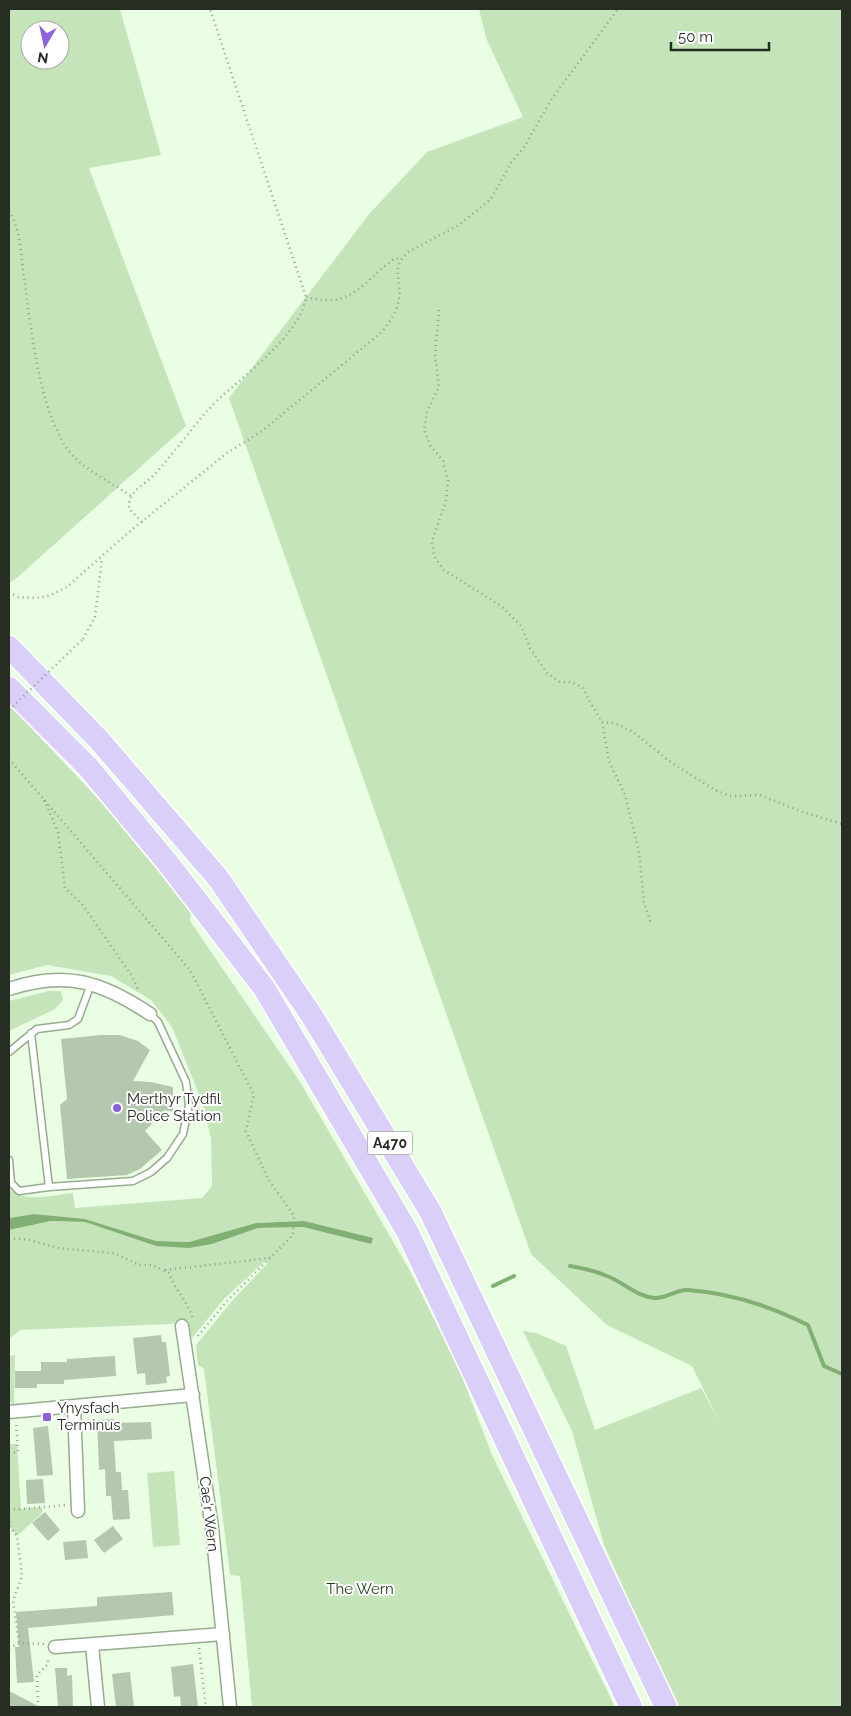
<svg xmlns="http://www.w3.org/2000/svg" width="851" height="1716" font-family="Raleway,sans-serif">
	<style>
		.green { fill: #c5e4ba; fill-rule: evenodd }
		.water { fill: #82af73 }
		.lines { fill: none; stroke-linecap: round; stroke-linejoin: round }
		.stream { stroke: #82af73; stroke-width: 4 }
		.building { fill: #b3c8ac }
		.lane-casing { stroke: #97ab91; stroke-width: 9 }
		.street-casing { stroke: #97ab91; stroke-width: 15 }
		.highway-casing { stroke: #fff; stroke-width: 25 }
		.path { stroke: #90a08b; stroke-width: 2.5; stroke-dasharray: 1 4; stroke-linecap: butt }
		.lane { stroke: #fff; stroke-width: 6 }
		.street { stroke: #fff; stroke-width: 12 }
		.highway { stroke: #d9cff9; stroke-width: 22 }
		.path-bridge { stroke: #90a08b; stroke-width: 2.5; stroke-dasharray: 1 4; stroke-linecap: butt }
		.poi-dot { fill: #8a62dc; stroke: #fff; stroke-width: 2 }
		.labels { text-anchor: middle; dominant-baseline: central; stroke-width: 4; stroke-linejoin: round; paint-order: stroke }
		.shield { fill: #fff; stroke: #676d65; stroke-width: 1 }
		.shield-label { font-size: 14px; font-weight: bold; fill: #262e23 }
		.poi-label { font-size: 15px; fill: #262e23; stroke: #fff; text-anchor: start }
		.street-label { font-size: 15px; fill: #262e23; stroke: #fff }
		.park-label { font-size: 15px; fill: #1d3a10; stroke: #fff }
	</style>
	<rect width="100%" height="100%" fill="#e9fee2"/>
	<path class="green" d="M9,9H120L161,155L89,168L186,426L18,577L9,583ZM30,30H60V60H30Z
		M479,9H842V1707H676L604,1545L572,1431L523,1331L536,1333L566,1346L595,1430L701,1388L720,1423L692,1366L607,1325L531,1254L229,398L370,213L427,152L523,117L486,38Z
		M9,704L101,802L191,911L190,921L300,1082L409,1269L459,1369L492,1455L615,1707H252L240,1576L230,1575L204,1369L198,1365L196,1345L232,1301L268,1263L266,1260L224,1299L192,1338L188,1320L171,1324L20,1330L9,1339V1230L51,1221L85,1222L156,1246L212,1244L258,1228L303,1227L371,1244L304,1221L256,1223L189,1242L156,1241L85,1219L34,1214L9,1218V1189C26,1203 53,1195 73,1193L75,1208L202,1198L212,1186L211,1138L202,1102L172,1027L151,1000L111,976L47,965L9,975Z
		M49,991H61L63,1000L55,1009L9,1031V1001Z
		M15,1355L14,1407L9,1400V1356Z
		M9,1444H17L21,1509L42,1507V1513L17,1536L10,1527Z
		M174,1471L180,1545L153,1547L147,1473Z"/>
	<path class="water" d="M34,1214L85,1219L156,1241L189,1242L256,1223L304,1221L373,1238L371,1244L303,1227L258,1228L212,1244L189,1248L156,1246L85,1222L51,1221L9,1230V1218Z"/>
	<g class="lines">
		<path class="stream" d="M570,1266C582,1268 595,1271 607,1276C625,1283 635,1296 655,1298C665,1299 677,1289 688,1290C731,1293 770,1306 808,1325L824,1366L842,1374
			M493,1286L514,1276"/>
	</g>
	<path class="building" d="M101,1035H120L138,1041L150,1050L133,1081L151,1082L173,1087V1112L165,1110L145,1131L162,1150L140,1169L127,1175L67,1179L60,1105L67,1099L61,1039Z
		M161,1335L162,1342H166L170,1376L166,1377L167,1383L146,1385L145,1373L137,1374L133,1338Z
		M115,1356L116,1376L64,1380V1384H37V1388H15V1371H41V1362H67V1359Z
		M114,1419V1423L151,1422L152,1439L114,1441L116,1472H121L122,1490H128L130,1519L113,1520L111,1496H106L105,1469L99,1470L97,1420Z
		M48,1426L53,1475L37,1476L33,1428Z
		M43,1479L45,1503L27,1504L26,1480Z
		M45,1512L60,1530L48,1541L32,1523Z
		M113,1526L123,1539L104,1553L94,1540Z
		M86,1540L88,1558L65,1560L63,1542Z
		M172,1592L174,1615L28,1628L34,1682L17,1683L15,1647H19L16,1612L97,1606V1597Z
		M193,1664L198,1707H181L180,1696L174,1697L171,1667Z
		M55,1668H67V1676L72,1675L73,1707H58Z
		M130,1672L134,1707H116L112,1674Z
		M9,1691L40,1707H9Z"/>
	<g class="lines">
		<defs>
			<path id="lane" d="M9,1052L37,1029L69,1025L78,1019L91,984
				M9,1160L11,1183L19,1191L49,1187L31,1033
				M49,1187L133,1181L151,1172L167,1158L183,1134L189,1105L186,1082L158,1022L150,1014"/>
			<path id="street" d="M9,989C66,970 102,982 150,1014
				M182,1326L212,1528L230,1707
				M74,1406L78,1511
				M9,1412L193,1395
				M92,1645L98,1707
				M55,1647L223,1634"/>
			<path id="highway" d="M9,647L99,740L218,878L312,1016L430,1211L666,1707
				M9,688L88,767L167,862L264,988L407,1231L631,1707"/>
		</defs>
		<use href="#lane" class="lane-casing"/>
		<use href="#street" class="street-casing"/>
		<use href="#highway" class="highway-casing"/>
		<path class="path" d="M9,211C21,229 21,258 24,278C31,327 40,426 77,460C93,474 114,484 131,496
			M306,297C351,310 361,283 394,259L401,258
			M439,310L435,354L439,387L427,411L424,429L430,445L443,461L448,480L446,501L432,541L434,556L444,570L501,606L521,626L530,648L547,673L560,682H571L582,687L590,702L602,722L609,761L625,795L639,852L644,902L651,924
			M142,522L129,509C128,490 144,486 155,474C173,454 189,432 206,412C235,380 299,340 306,297L210,9
			M9,592L18,597L35,598L49,596L67,587L129,532L227,453L262,431L383,331C390,321 397,312 399,299C402,279 390,269 408,252L459,225L491,199L511,163L524,147L551,100L618,9
			M83,639L95,617L102,558
			M602,722L615,723L633,732L672,763L715,790L730,796L760,795L800,811L842,824
			M9,759L190,970L254,1095L246,1131L268,1179L294,1216L293,1235L226,1302L197,1337
			M44,800L58,832L65,888L82,904L132,976L139,992
			M9,1239H26L57,1248L114,1253L139,1265H152L169,1273C175,1290 188,1302 193,1319
			M165,1270L270,1258
			M9,1453L18,1452L16,1423
			M9,1510L67,1505
			M9,1516L10,1527L17,1536L22,1576L13,1601L19,1643
			M9,1648L19,1643L44,1644
			M199,1648L206,1707
			M38,1707L37,1675L48,1664V1658"/>
		<use href="#lane" class="lane"/>
		<use href="#street" class="street"/>
		<use href="#highway" class="highway"/>
		<path class="path-bridge" d="M9,710L83,639"/>
	</g>
	<g class="poi-dot">
		<circle cx="117" cy="1108" r="5"/>
		<rect x="42" y="1412" width="10" height="10" rx="2.5"/>
	</g>
	<g class="labels">
		<rect class="shield" x="367.5" y="1131.5" width="45" height="23" rx="4"/>
		<g class="shield-label">
			<text x="390" y="1143">A470</text>
		</g>
		<g class="poi-label">
			<text x="127" y="1099">Merthyr Tydfil<tspan x="127" dy="17">Police Station</tspan></text>
			<text x="57" y="1408">Ynysfach<tspan x="57" dy="17">Terminus</tspan></text>
		</g>
		<g class="street-label">
			<text transform="translate(209 1514) rotate(83)">Cae'r Wern</text>
		</g>
		<g class="park-label">
			<text x="360" y="1589">The Wern</text>
		</g>
	</g>
	<rect width="851" height="1716" fill="none" stroke="#262e23" stroke-width="20"/>
	<g transform="translate(45 45) rotate(189)"><circle r="24" fill="#ffffff" stroke="#a8aba7"/>
	<path d="M0-4L9 19L0 12L-9 19Z" fill="#8a62dc"/>
	<text y="-8" font-size="14" font-weight="bold" text-anchor="middle" fill="#262e23">N</text>
	</g>
	<path d="M671 42v8h98v-8" fill="none" stroke="#262e23" stroke-width="2.5"/>
	<text x="678" y="42" font-size="15" fill="#262e23" stroke="#ffffff" stroke-width="4" paint-order="stroke">50 m</text>
</svg>
